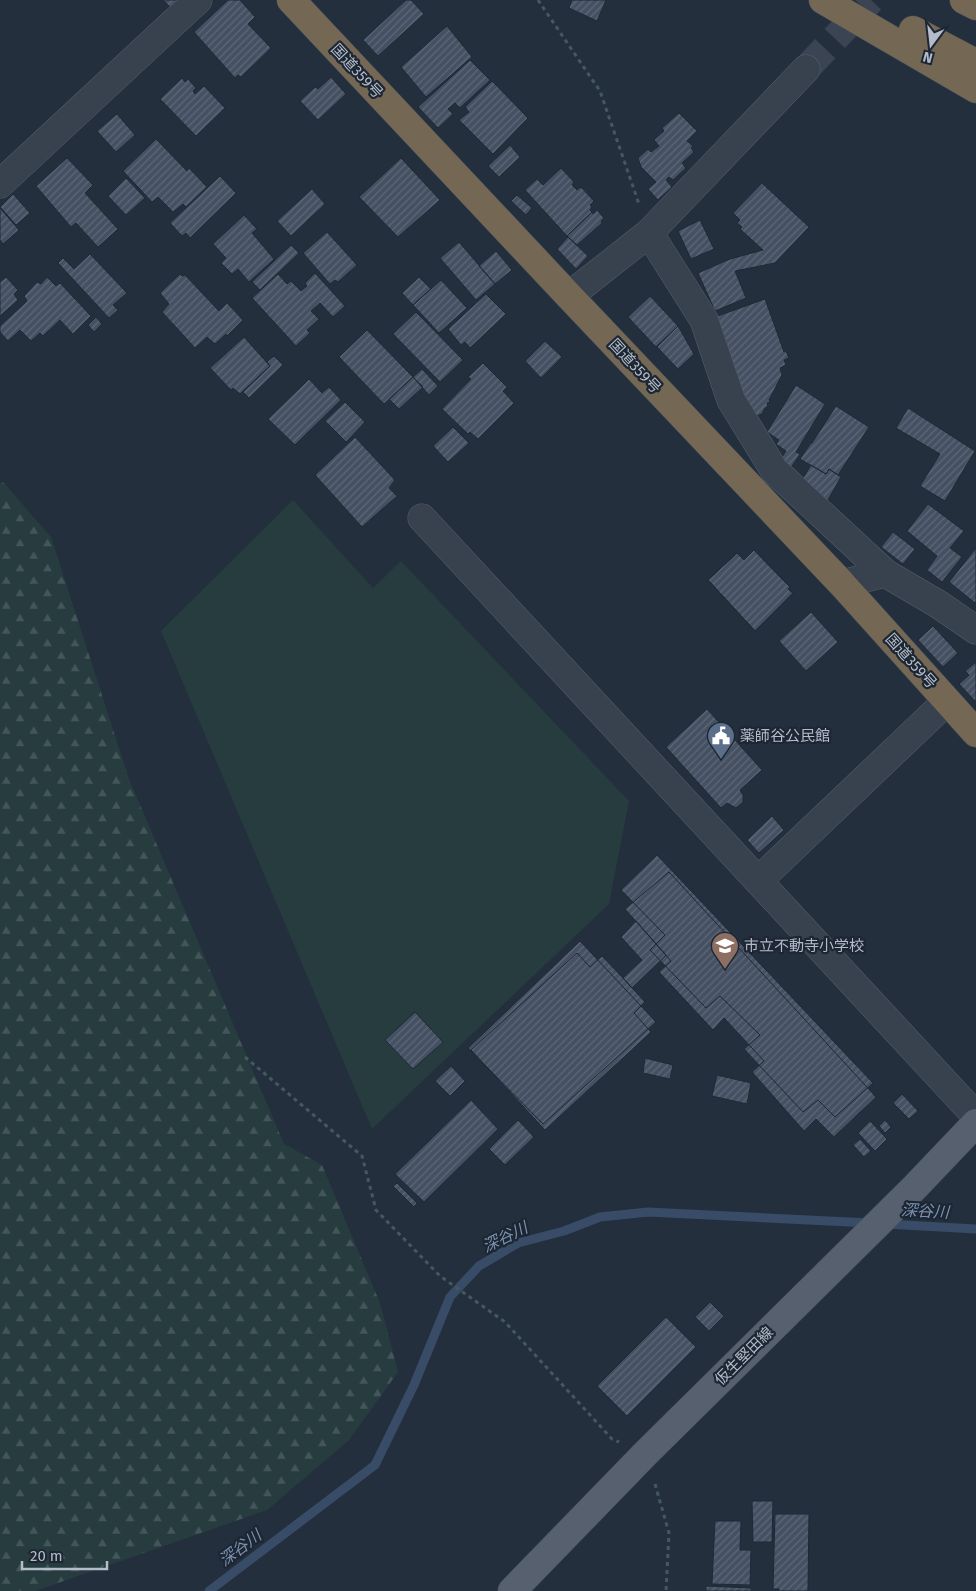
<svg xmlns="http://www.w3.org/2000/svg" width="976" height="1591" font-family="'Fira Sans','Noto Sans JP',sans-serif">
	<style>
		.green { fill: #263c3f }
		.forest { fill: url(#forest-firs) }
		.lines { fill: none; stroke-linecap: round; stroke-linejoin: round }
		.stream { stroke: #394c67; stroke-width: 9 }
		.building { fill: url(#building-hatch); stroke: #1f2835 }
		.minor-tunnel { stroke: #3a4453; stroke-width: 28; stroke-dasharray: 28 14; stroke-linecap: butt }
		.minor-casing { stroke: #565f6c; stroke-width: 29 }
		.major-casing { stroke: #414a57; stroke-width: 29 }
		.highway-casing { stroke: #434c59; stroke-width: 29 }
		.path { stroke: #44595c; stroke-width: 3; stroke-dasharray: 4 4; stroke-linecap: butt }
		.minor { stroke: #38414e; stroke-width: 28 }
		.major { stroke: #56606e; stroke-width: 28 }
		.highway { stroke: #746855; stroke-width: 28 }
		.labels { text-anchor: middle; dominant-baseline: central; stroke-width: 4.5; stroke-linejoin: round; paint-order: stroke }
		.street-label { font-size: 15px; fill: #b4bcc9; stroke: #1d2633 }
		.poi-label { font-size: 15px; fill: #b4bcc9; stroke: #1d2633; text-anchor: start }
		.water-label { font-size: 16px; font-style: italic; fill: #7c92b1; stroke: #1d2633 }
	</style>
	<defs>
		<pattern id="forest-firs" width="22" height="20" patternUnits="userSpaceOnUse" patternTransform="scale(1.25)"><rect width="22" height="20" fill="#263c3f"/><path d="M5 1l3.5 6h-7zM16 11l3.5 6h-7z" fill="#435659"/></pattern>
		<pattern id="building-hatch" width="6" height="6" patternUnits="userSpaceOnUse" patternTransform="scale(1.25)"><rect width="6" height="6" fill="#455162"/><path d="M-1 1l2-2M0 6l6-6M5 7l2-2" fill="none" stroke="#5d6877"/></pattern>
	</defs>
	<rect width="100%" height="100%" fill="#242f3e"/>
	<path class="green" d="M293,500L373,588L401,561L629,801L609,904L372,1129L161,631Z"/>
	<path class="forest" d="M0,482L4,483L51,537L129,779L284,1144L322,1165L380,1303L398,1372L349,1440L267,1510L35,1591H0Z"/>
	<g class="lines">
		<path class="stream" d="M886,1224L976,1229
			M209,1591L375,1465L414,1385L450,1297L479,1266L518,1243L564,1231L600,1217L648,1212L870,1223"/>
	</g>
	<path class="building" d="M163,0H184L173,10Z
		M228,0H240L255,17L248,24L271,48L241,77L238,75L235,78L194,32Z
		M406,0H411L424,14L378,56L363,40Z
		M572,0H606L597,21L569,8Z
		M447,26L472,57L426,97L401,67Z
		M470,60L490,80L460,108L455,103L448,109L453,114L438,128L418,107Z
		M331,77L346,94L318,120L300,101L315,87L318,89Z
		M182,78L185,82L188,79L196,88L193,91L195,94L204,86L225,108L196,136L160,99Z
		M492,81L528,118L493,154L459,120L469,112L465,107Z
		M679,113L697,131L687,141L693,146L691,148L694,152L682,163L686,168L673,180L669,177L666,180L672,187L658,200L648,189L656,182L641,167L638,158L648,149L651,152L659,146L654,140L664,131L662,128Z
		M117,114L135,135L116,152L97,131Z
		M156,139L187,171L189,168L207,187L186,207L183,204L173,212L158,197L152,202L123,171Z
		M510,145L520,157L499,177L488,166Z
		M67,158L93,185L85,193L118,229L98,247L76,223L71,227L36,186Z
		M401,158L440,200L398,237L359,197Z
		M561,168L574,182L572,185L577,190L581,187L594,201L590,205L592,207L590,210L592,212L567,236L525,190L537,179L543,185Z
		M220,176L236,193L190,238L186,233L182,236L170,223Z
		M126,178L145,198L126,215L108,196Z
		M762,183L809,227L775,263L735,271L746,298L715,311L698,273L730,259L763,250L740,229L742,227L737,223L740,220L733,213Z
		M312,189L325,204L291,236L277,221Z
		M13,194L30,213L16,225L0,207Z
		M517,195L532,208L526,215L511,201Z
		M0,208L19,230L3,244L0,240Z
		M597,210L604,218L601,221L602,223L577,245L567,236L592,212L593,214Z
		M244,215L257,229L252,233L274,259L249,282L238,269L232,274L221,263L226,258L213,244Z
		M700,220L714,249L691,259L678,231Z
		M327,232L357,265L338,282L335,280L330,284L303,253Z
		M568,237L588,256L576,269L557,249Z
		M459,242L495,284L476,300L440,258Z
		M291,245L299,253L260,290L252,282Z
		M496,251L512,270L495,284L479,266Z
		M90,254L127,293L113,305L118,310L109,318L58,263L63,258L74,269Z
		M315,273L345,306L333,317L320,303L311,311L319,319L307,330L310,333L296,346L252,298L278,274L287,284L291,281L301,291L307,286L305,283Z
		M180,274L182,276L185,275L219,311L227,303L243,320L227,336L226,334L215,344L207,337L195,348L162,312L169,304L160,293Z
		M6,277L18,290L14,294L18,300L0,316V282Z
		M47,277L56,286L60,283L91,316L73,334L60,320L43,336L40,333L31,341L20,330L8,341L0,332V326L27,301L24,296L37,282L41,284Z
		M419,277L431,289L413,305L402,293Z
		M441,280L467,308L439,333L413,305Z
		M486,294L506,314L470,348L465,342L461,345L448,329Z
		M650,296L678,326L656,347L628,317Z
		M765,299L784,352L786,351L789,358L784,360L786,365L780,368L782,375L769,400L770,402L767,403L768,407L765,408L762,414L751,418L715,317Z
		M416,312L463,360L440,382L393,334Z
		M96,317L102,324L94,332L88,325Z
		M678,326L694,354L678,369L657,347Z
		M367,330L413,377L384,404L339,357Z
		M244,337L270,366L240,394L233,388L231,390L210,368Z
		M545,341L562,357L541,378L525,361Z
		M274,356L283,365L249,398L243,392L270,366L267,362Z
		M483,363L507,387L503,391L514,403L478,439L470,432L468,434L442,409L471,379L468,377Z
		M422,369L438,386L429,395L413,377Z
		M413,377L423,387L399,409L389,399Z
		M309,379L322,393L329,387L341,400L295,445L268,419Z
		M796,385L825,404L796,452L800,454L790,469L779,462L786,451L776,444L779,440L767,432Z
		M345,402L365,422L346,442L325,421Z
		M836,406L869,427L838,475L829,469L826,474L800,459L811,443H812Z
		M908,408L975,451L945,501L920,486L940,454L896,428Z
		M453,427L469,443L448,462L433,446Z
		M355,437L395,480L389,488L397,496L362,527L315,475Z
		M811,465L826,474L829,469L841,477L825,505L800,483Z
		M928,504L964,531L950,548L962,557L942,582L927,570L937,556L907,531Z
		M893,532L915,549L903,564L881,547Z
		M976,548V602L975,603L949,582Z
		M754,550L790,587L788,589L793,593L755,631L708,580L737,553L744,560Z
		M754,550L790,587L788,589L793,593L755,631L708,580L737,553L744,560Z
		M811,612L838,642L806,671L779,641Z
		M933,626L958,653L943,667L918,640Z
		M976,662V702L959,684L969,675L965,671Z
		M707,709L762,770L740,790L743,795V802L736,808L727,803L721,808L666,747Z
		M772,816L784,830L759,853L747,840Z
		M657,855L873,1083L835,1117L818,1100L803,1112L744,1049L760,1035L720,996L706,1008L650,950L665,935L621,890Z
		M669,872L876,1097L834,1137L816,1119L804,1131L752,1072L764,1061L724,1018L713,1030L659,972L671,961L625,909Z
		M636,921L666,955L632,988L623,978L642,960L621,937Z
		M580,941L656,1022L543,1124L468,1048Z
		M577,953L590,967L602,956L623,978L645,1002L634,1013L651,1032L545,1130L471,1050Z
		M415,1012L443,1042L413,1069L385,1040Z
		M645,1058L673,1065L670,1079L643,1073Z
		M451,1066L465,1081L450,1096L435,1081Z
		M717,1075L751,1083L747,1104L712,1096Z
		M902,1094L918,1111L909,1119L893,1103Z
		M471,1100L498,1129L424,1202L395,1174Z
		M518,1120L534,1137L505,1165L489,1149Z
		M885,1120L891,1127L885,1133L879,1126Z
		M870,1121L887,1139L875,1151L858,1133Z
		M860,1139L871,1151L864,1157L853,1145Z
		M397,1183L417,1203L414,1207L393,1186Z
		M710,1302L724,1316L709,1331L695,1317Z
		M666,1317L696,1347L627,1416L597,1386Z
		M752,1501H773L772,1542H753Z
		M775,1514H809L808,1591H779V1589H773Z
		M715,1521H741L740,1550H751L750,1585L712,1584Z
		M706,1586L751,1588V1591H706Z"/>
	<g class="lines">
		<path class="minor-tunnel" d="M806,69L871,0"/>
		<defs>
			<path id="minor" d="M0,184L198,0
				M649,233L704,320L731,400L774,470L885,573
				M569,296L649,233L806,69
				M422,518L976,1116
				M842,584L885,573L938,604L976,630
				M759,880L947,701"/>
			<path id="major" d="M512,1591L646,1453L915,1187L976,1123"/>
			<path id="highway" d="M291,0L569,296L842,584L976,733
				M823,0L976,89
				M964,0L976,6
				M913,30L976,63"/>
		</defs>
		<use href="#minor" class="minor-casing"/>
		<use href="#major" class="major-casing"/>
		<use href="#highway" class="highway-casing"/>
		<path class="path" d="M538,0L600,91L639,204
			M245,1057L362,1156L376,1210L440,1276L505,1322L612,1439L619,1442
			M655,1484L669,1533L666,1591"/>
		<use href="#minor" class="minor"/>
		<use href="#major" class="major"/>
		<use href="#highway" class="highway"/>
	</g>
	<defs>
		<symbol id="civic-pin" viewBox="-11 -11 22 30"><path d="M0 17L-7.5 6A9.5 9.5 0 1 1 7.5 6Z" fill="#5c6f8a" stroke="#1d2633"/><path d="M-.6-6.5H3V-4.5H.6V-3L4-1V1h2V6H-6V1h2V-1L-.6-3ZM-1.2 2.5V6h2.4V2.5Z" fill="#fff"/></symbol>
		<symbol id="school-pin" viewBox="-11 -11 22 30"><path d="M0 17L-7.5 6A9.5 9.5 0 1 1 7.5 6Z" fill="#8d6e63" stroke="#1d2633"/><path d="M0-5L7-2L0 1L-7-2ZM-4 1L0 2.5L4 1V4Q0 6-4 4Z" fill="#fff"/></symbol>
	</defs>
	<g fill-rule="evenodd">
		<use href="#civic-pin" x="705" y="720" width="32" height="43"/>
		<use href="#school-pin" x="709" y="930" width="32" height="43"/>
	</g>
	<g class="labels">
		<g class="street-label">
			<text transform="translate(357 71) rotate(47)">国道359号</text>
			<text transform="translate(635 366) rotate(47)">国道359号</text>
			<text transform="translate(911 661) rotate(48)">国道359号</text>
			<text transform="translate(744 1356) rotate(-45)">仮生堅田線</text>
		</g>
		<g class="poi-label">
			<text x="740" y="736">薬師谷公民館</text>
			<text x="744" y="946">市立不動寺小学校</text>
		</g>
		<g class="water-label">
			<text transform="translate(925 1211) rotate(3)">深谷川</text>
			<text transform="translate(505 1237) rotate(-26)">深谷川</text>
			<text transform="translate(240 1548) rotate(-37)">深谷川</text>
		</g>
	</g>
	<g transform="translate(931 45) rotate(195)" stroke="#1d2633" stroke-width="4" paint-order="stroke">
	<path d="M0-4L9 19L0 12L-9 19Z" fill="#b4bcc9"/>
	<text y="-8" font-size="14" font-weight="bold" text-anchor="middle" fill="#b4bcc9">N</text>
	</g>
	<path d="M22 1561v8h85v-8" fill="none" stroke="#b4bcc9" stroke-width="2.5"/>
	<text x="30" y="1561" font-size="15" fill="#b4bcc9" stroke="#1d2633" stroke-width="4" paint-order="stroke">20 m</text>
</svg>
